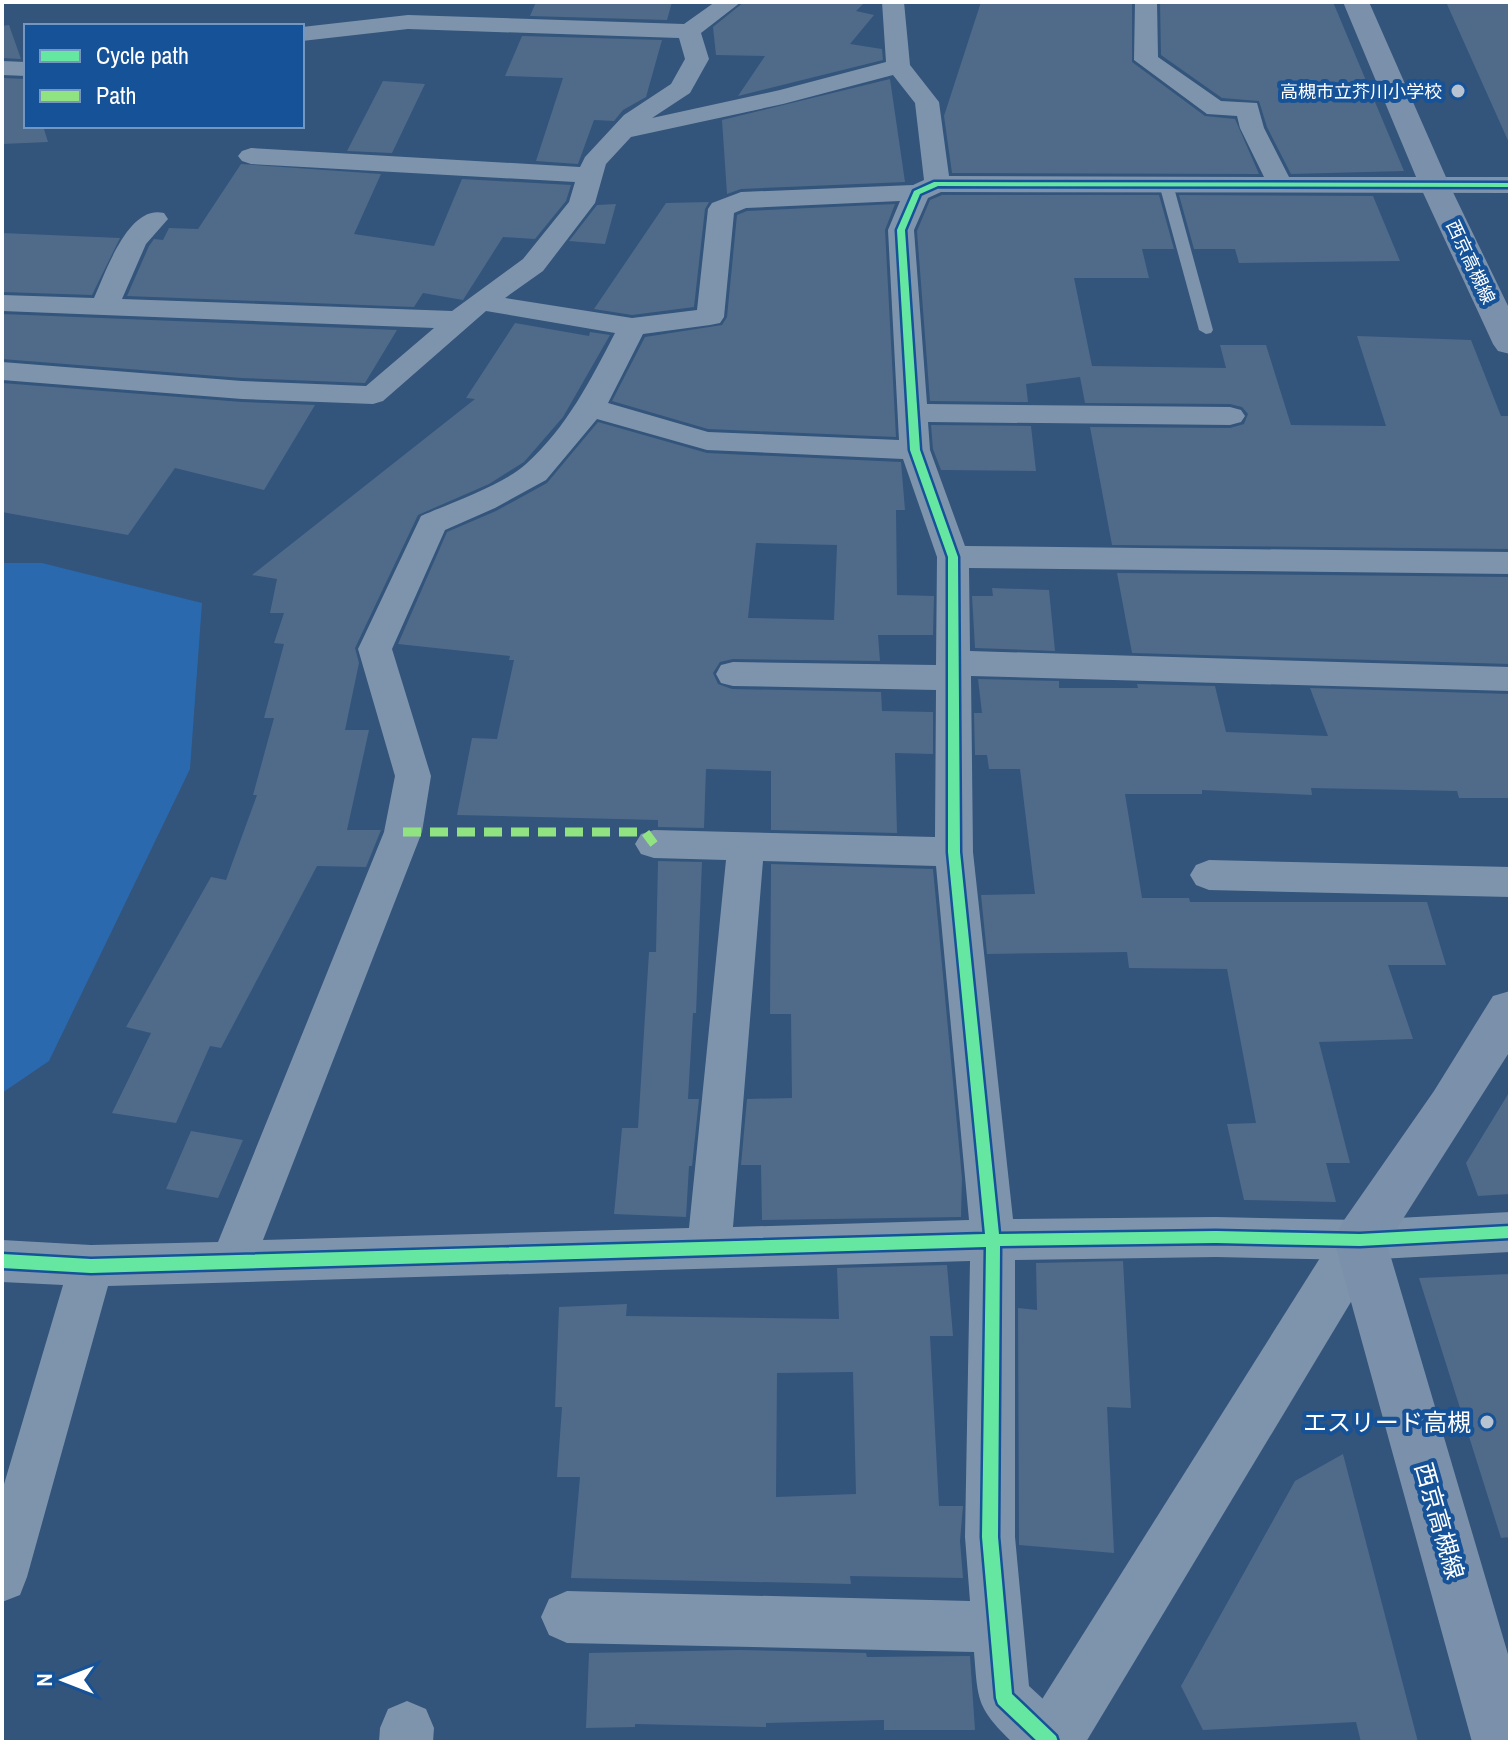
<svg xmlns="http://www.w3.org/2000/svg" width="1512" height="1744" font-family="'Archivo Narrow','Noto Sans JP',sans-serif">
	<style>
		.green { fill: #2a69ae }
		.building { fill: #506b89; fill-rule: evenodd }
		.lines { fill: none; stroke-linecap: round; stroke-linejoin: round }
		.service { fill: #7e94ad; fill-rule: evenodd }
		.minor { fill: #7e94ad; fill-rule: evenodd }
		.tertiary { fill: #7e94ad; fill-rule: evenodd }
		.primary { fill: #7b91ab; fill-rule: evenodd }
		.quiet { stroke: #91e382; stroke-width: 9; stroke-dasharray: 18 9; stroke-linecap: butt }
		.cycleway-casing { stroke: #165298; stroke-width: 5 }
		.cycleway { fill: #66e7a1; fill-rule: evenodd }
		.poi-dot { fill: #b8c3d1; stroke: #165298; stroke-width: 3 }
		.labels { text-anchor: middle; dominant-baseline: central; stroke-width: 8; stroke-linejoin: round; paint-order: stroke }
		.far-poi-label { font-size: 18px; fill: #fff; stroke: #165298; text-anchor: end }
		.far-street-label { font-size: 18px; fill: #fff; stroke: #165298 }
		.near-poi-label { font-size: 24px; fill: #fff; stroke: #165298; text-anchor: end }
		.near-street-label { font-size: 24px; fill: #fff; stroke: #165298 }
	</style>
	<rect width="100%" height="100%" fill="#33547b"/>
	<path class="green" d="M2,563H42L202,603L190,769L49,1061L2,1093Z"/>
	<path class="building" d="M536,2H672L667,20L530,16Z
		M744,2H865L856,11L874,15L850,44L882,49L883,60L738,96L765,56L716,55L713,27Z
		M981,2H1132V62L1205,116L1235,119L1259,174L952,173L944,116Z
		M1160,2H1333L1404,171L1291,174L1267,127L1259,101L1222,98L1161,55Z
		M1446,2H1510V145Z
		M9,25L21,59L2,58V26Z
		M522,36L662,40L646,97L623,110L614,121L594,120L578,164L536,161L563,78L505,76Z
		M2,78L26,79V126H43L48,142L2,144Z
		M890,79L905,182L741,189L727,194L722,120Z
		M383,81L425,84L392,153L347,151Z
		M241,164L381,174L354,234L434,246L462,179L571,185L566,201L535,239L503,237L463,300L423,293L414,307L127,296L149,246L154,239L163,240L169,228L198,229Z
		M942,195H1159L1174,249H1142L1149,278H1074L1092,366L1226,368L1220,345H1266L1291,425L1386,426L1357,336L1471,340L1501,416H1510V549L1112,545L1090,427L1230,428L1244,424L1248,414L1242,407L1230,404L1085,403L1080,377L1026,384L1028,402L930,401L917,231L930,200Z
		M1179,195L1373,196L1400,261L1239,263L1235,249H1194Z
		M709,202L705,209L694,307L632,315L594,309L666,203Z
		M616,204L605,244L569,241L597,205Z
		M895,204L885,230L896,437L708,429L612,401L645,337L722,325L727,317L737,215L747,211Z
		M2,233L120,238L92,295L2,292Z
		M2,314L397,330L365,383L242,378L2,359Z
		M515,323L589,336L590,332L610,335L563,417L524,462L489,484L418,515L355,648L359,663L345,730H369L347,830H381L366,867L317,866L221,1048L210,1046L176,1123L112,1113L151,1033L126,1027L211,877L226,880L257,795H253L274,718H264L284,644L274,643L284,613H270L277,579L252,575L475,399L466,398Z
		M2,383L242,402L315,405L264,490L175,468L128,535L2,512Z
		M598,422L707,453L901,462L905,510H896L897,595L934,596L933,635H878L880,661L733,659L720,662L713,673L718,684L732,689L881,692L882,711L933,712V754L895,753L897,833L771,830V771L706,769L704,828L658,827V820L457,815L472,738L497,739L514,660H509L510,656L398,644L447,532L496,511L547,483ZM756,543L837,545L834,620L748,618Z
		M931,425L1031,426L1036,471L941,470L933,449Z
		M1117,573L1510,577V664L1132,653Z
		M992,588L1049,590L1055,651L975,648L972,596H993Z
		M978,679L1059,681V688H1138L1137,684L1215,686L1226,732L1328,736L1310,688L1510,694V798H1459L1457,791L1311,788L1312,795L1202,790V794H1125L1142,898H1189L1190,902H1427L1446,965H1388L1413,1039L1319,1042L1350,1163H1326L1336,1202L1244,1200L1227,1124L1256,1123L1227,969L1129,968L1127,952L987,954L981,895L1035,894L1020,769H989L987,755H975L974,713H982Z
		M658,861L702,862L696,1013H693L688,1099H699L692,1166H689L686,1217L614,1214L622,1128H638L649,952H656Z
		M771,864L933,869L962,1178L961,1217L762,1220L761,1165H741L747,1099L792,1098L791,1014H770Z
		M1510,1091V1194L1478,1196L1466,1163Z
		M191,1131L243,1140L218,1198L166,1189Z
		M1123,1261L1131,1408L1107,1407L1114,1553L1019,1545L1018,1308L1037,1310L1036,1263Z
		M947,1265L953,1336H930L939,1506H963L960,1541L963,1578L850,1576L851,1584L571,1578L580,1477H557L562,1407H555L559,1307L627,1304L626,1316L839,1319L837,1268ZM853,1372L856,1494L776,1497L777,1373Z
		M1510,1274V1537L1501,1538L1419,1278Z
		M1343,1454L1418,1742H1361L1356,1722L1203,1730L1181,1686L1295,1481Z
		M739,1650L866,1653L867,1657L970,1656L975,1730H884V1720L766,1723V1727L635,1724V1727L586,1728L589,1653Z"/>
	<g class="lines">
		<path class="service" d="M1161,181L1173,184L1213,330L1211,333L1206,334L1199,330L1159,184Z"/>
		<path class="minor" d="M715,2H741L701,33L709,59L690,93L652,118L780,90L886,62L882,2H904L910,65L939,102L949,176L1264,177L1240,128L1237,116L1207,114L1134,60L1135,2H1157L1158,57L1221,101L1257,103L1264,128L1289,177H1510V193L941,192L928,198L914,230L927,404L1230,407L1241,410L1245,416L1241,422L1230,425L928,422L930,450L965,546L1510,552V574L969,568L970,651L1510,667V691L971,676L973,852L1013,1219L1216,1217L1360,1220L1510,1212V1252L1360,1260L1216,1257L1015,1260V1537L1029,1686L1069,1723L1077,1742H1012C976,1707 978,1700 974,1652L567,1643L549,1635L541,1617L549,1599L567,1591L970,1601L965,1537L970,1261L108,1286L27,1577L20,1595L2,1602V1491L63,1285L2,1282V1240L91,1245L218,1242L384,832L395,776L358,649L421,516C450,503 503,485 526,464C567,427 590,381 615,333L486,311L383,401L373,404L242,399L2,380V362L242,381L366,386L434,328L2,311V295L94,298C106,272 128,204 164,213L168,219L146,244L122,299L452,311L523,259L569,202L575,182L251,164L242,161L238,156L242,151L251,148L580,167L585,157L624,115L671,84L685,59L679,38L408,29L302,41V27L408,15L684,24ZM893,75L915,103L924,180L913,185L741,192L712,203L708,209L697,310L632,318L505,298L543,271L595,203L606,164L631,137L783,104ZM900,201L888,230L899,440L708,432L608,403L643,334L710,325L720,323L724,317L734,213L746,208ZM597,419L707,450L903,459L937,557L936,665L733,662L721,665L716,674L721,683L733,686L936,690L935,837L654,830L641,834L635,844L641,854L654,858L726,860L689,1228L263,1240L422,832L431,776L392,649L445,530L495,508L546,480ZM763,861L936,866L969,1220L733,1227Z
			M2,61L26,62V76L2,75Z
			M1209,860L1510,867V897L1209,890L1196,885L1190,875L1196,865Z
			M407,1701L426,1709L434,1728L433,1742H379L380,1728L388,1709Z"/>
		<path class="tertiary" d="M1360,1217L1378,1223L1386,1240L1378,1257L1086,1742H1020L1029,1720L1342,1223Z"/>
		<path class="primary" d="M1343,2H1369L1449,184L1510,310V354L1498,351L1493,344L1419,184Z
			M1510,991V1051L1387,1244L1510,1661V1742H1472L1334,1240L1342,1223L1434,1091L1493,996Z"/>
		<path class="quiet" d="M403,832H645L654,844"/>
		<defs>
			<path id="cycleway" d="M934,182L1510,183V187L938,186L920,194L905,230L920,450L958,557L960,852L999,1234L1216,1231L1360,1234L1510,1226V1238L1360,1246L1216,1243L1000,1246L998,1537L1012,1694L1056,1736L1058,1742H1038L998,1704L996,1698L982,1537L986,1247L91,1273L2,1268V1254L91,1259L985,1234L948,852V557L910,450L897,230L914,191Z"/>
		</defs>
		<use href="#cycleway" class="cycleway-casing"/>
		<use href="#cycleway" class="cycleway"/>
	</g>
	<g class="poi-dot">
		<circle cx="1458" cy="91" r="8"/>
		<circle cx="1487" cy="1422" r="8"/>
	</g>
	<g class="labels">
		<g class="far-poi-label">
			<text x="1442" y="91">高槻市立芥川小学校</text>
		</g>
		<g class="far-street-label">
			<text transform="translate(1471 262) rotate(65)">西京高槻線</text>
		</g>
		<g class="near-poi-label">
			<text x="1471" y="1422">エスリード高槻</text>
		</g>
		<g class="near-street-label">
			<text transform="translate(1440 1521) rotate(74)">西京高槻線</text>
		</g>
	</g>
	<rect width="1512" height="1744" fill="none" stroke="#ffffff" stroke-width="8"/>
	<rect x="24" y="24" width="280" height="104" fill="#165298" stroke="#7397c1" stroke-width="2"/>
	<rect x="40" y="50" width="40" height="12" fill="#66e7a1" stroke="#7397c1" stroke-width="2"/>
	<text x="96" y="64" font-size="24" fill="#ffffff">Cycle path</text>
	<rect x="40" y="90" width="40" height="12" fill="#91e382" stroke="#7397c1" stroke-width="2"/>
	<text x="96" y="104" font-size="24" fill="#ffffff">Path</text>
	<g transform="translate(64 1680) rotate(270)" stroke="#165298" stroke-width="6" paint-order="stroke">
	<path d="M0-6L14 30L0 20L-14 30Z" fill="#ffffff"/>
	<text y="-12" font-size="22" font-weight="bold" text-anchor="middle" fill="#ffffff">N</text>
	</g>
</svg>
